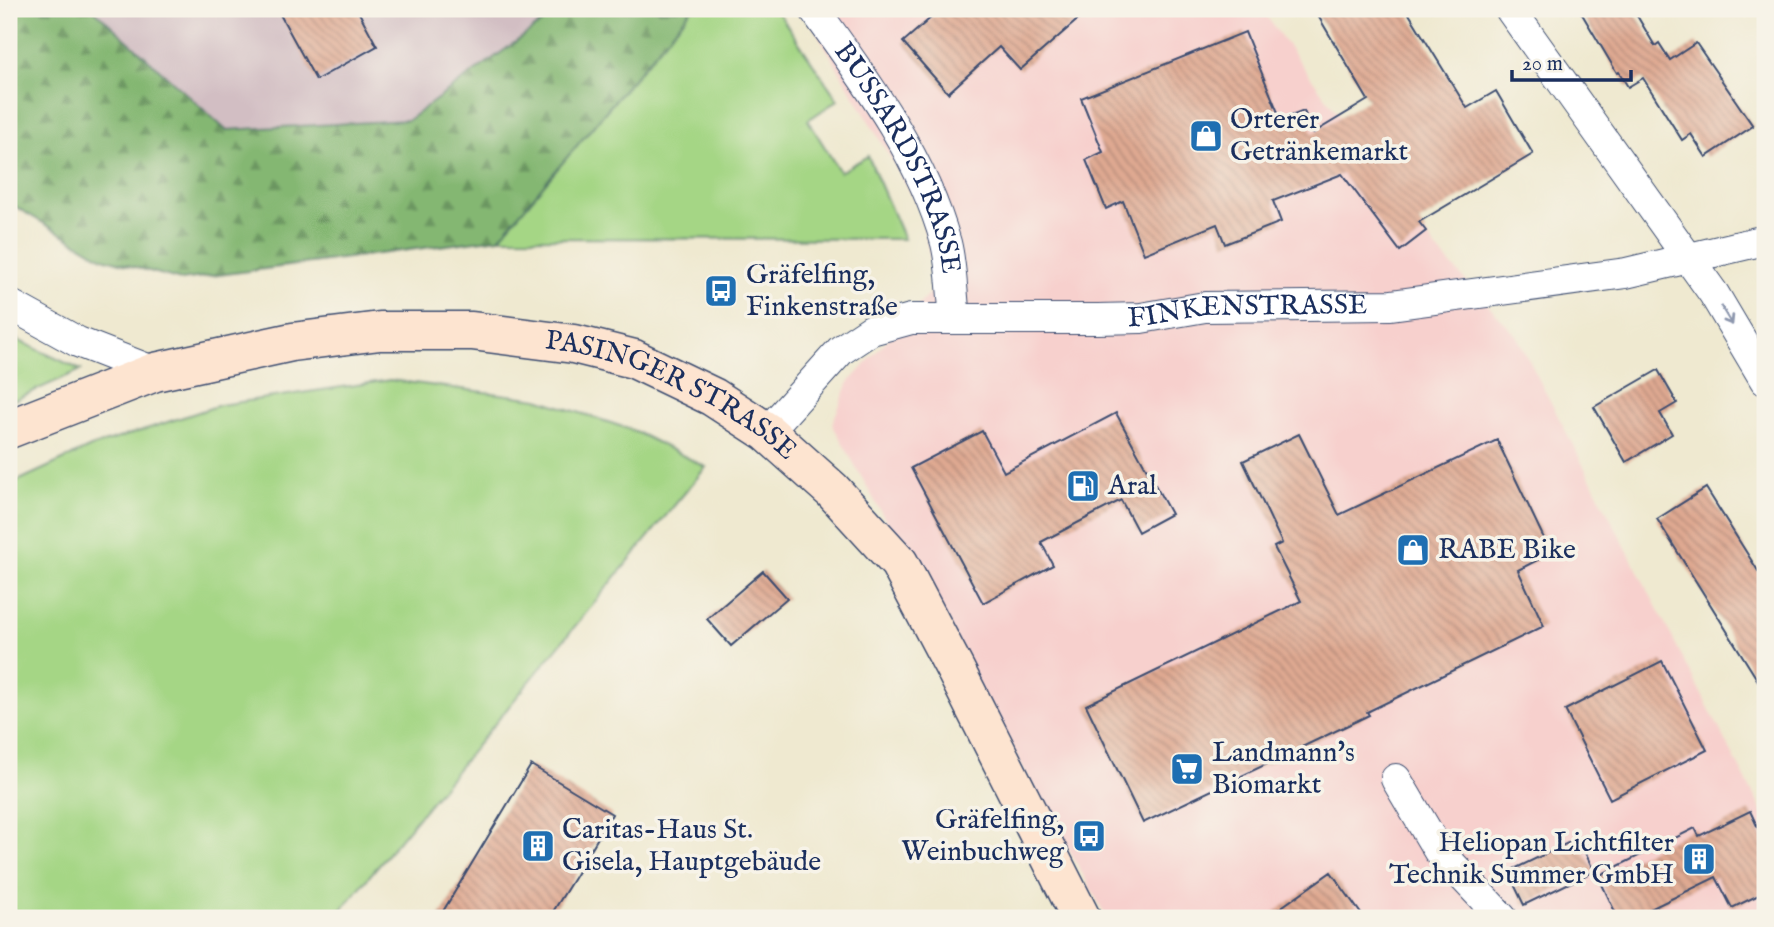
<svg xmlns="http://www.w3.org/2000/svg" width="1774" height="927" font-family="'IM FELL English',serif">
	<style>
		.built { fill: #f7d0cd }
		.industrial { fill: #d2bec3 }
		.green { fill: #a5d685; stroke: #608272; stroke-width: 2 }
		.forest { fill: url(#forest-firs); stroke: #507368; stroke-width: 2 }
		.building { fill: url(#building-back-hatch) }
		.lines { fill: none; stroke-linecap: round; stroke-linejoin: round }
		.street-casing { stroke: #3b4b6f; stroke-width: 32 }
		.secondary-casing { stroke: #3b4b6f; stroke-width: 41 }
		.street { stroke: #fff; stroke-width: 30 }
		.secondary { stroke: #fde4d0; stroke-width: 38 }
		.oneway { stroke: #8d97ae }
		.labels { text-anchor: middle; dominant-baseline: central; stroke-width: 7; stroke-linejoin: round; paint-order: stroke }
		.poi-label { font-size: 28px; fill: #1b2f5e; stroke: #f7f3e8; text-anchor: start }
		.street-label { font-size: 28px; fill: #1b2f5e; stroke: #f7f3e8 }
	</style>
	<defs>
		<pattern id="forest-firs" width="22" height="20" patternUnits="userSpaceOnUse" patternTransform="scale(1.75)"><rect width="22" height="20" fill="#84b772"/><path d="M5 1l3.5 6h-7zM16 11l3.5 6h-7z" fill="#6b9561"/></pattern>
		<pattern id="building-back-hatch" width="6" height="6" patternUnits="userSpaceOnUse" patternTransform="scale(1.75)"><rect width="6" height="6" fill="#dfa991"/><path d="M-1 5l2 2M0 0l6 6M5-1l2 2" fill="none" stroke="#b48a7a"/></pattern>
	</defs>
	<rect width="100%" height="100%" fill="#f7f3e8"/>
	<filter id="ink" filterUnits="userSpaceOnUse"><feTurbulence type="fractalNoise" baseFrequency=".0143" numOctaves="2"/><feDisplacementMap in="SourceGraphic" scale="14" xChannelSelector="R" yChannelSelector="G"/><feConvolveMatrix kernelMatrix="1 2 1 2 8 2 1 2 1" color-interpolation-filters="sRGB"/></filter>
	<filter id="wash" filterUnits="userSpaceOnUse"><feTurbulence type="fractalNoise" baseFrequency=".00686" numOctaves="4" result="noise"/><feDisplacementMap in="SourceGraphic" scale="28" xChannelSelector="R" yChannelSelector="G"/><feGaussianBlur stdDeviation="1.57" result="paint"/><feColorMatrix in="noise" values="0 0 0 0 0 0 0 0 0 0 0 0 0 0 0 0 0 1.4 0 .05"/><feComposite in="paint" operator="in"/></filter>
	<g filter="url(#wash)">
		<rect width="100%" height="100%" fill="#efe9d0"/>
		<path class="built" d="M829,9H1261L1439,252L1516,335L1765,817V918H1107L832,424L849,382L936,286L919,207L812,24Z"/>
		<path class="industrial" d="M93,9H561L408,120L226,130Z"/>
		<path class="green" d="M692,9H773L780,15L838,100L808,120L840,172L868,156L904,239L499,238Z
			M13,338L81,370L12,401Z
			M390,380L538,399L632,430L706,467L335,918H9V485L91,447L220,405Z"/>
		<path class="forest" d="M9,9H93L226,130L408,120L561,9H692L499,238L181,280L103,258L9,203Z"/>
		<g id="blocks">
			<path class="building" d="M277,9H357L377,46L316,80Z
				M941,9H1090L1020,70L999,47L948,93L903,42Z
				M1314,9H1406L1467,108L1496,91L1533,154L1419,222L1426,231L1400,251L1342,174L1273,201L1281,222L1225,244L1217,224L1144,254L1123,201L1106,209L1086,160L1103,152L1081,98L1245,32L1281,120L1304,111L1313,133L1368,100Z
				M1579,9H1633L1655,46L1659,43L1670,60L1696,43L1753,126L1706,157L1691,134L1682,140L1643,78L1628,87L1619,72L1617,73Z
				M1658,370L1677,403L1660,413L1672,434L1626,462L1594,407Z
				M1116,413L1171,514L1138,532L1121,500L1041,542L1053,565L983,603L911,468L982,431L1004,472Z
				M1299,434L1339,515L1497,440L1551,553L1518,570L1544,626L1367,712L1369,715L1143,823L1086,705L1301,601L1274,547L1282,543L1243,461Z
				M1706,488L1765,582V692L1657,519Z
				M763,571L787,598L731,646L707,619Z
				M1662,661L1707,750L1610,799L1565,710Z
				M531,765L612,814L574,878L549,918H439Z
				M1750,811L1765,843V892L1732,908L1716,877L1632,918H1618L1598,876L1695,828L1699,836Z
				M1578,838L1594,871L1524,905L1508,872Z
				M1331,872L1364,918H1266Z"/>
		</g>
	</g>
	<g filter="url(#ink)">
		<use href="#blocks" fill-opacity="0" stroke="#3b4b6f" stroke-width="2"/>
		<g class="lines">
			<defs>
				<g id="street">
					<path id="s1" d="M814,9C866,81 922,156 946,243C952,267 952,294 955,318"/>
					<path d="M1510,9L1714,294L1765,380"/>
					<path d="M9,304L78,342L155,372"/>
					<path id="s2" d="M767,432L841,350L871,330L911,319H1098L1141,318L1205,307L1391,305L1626,273L1765,240"/>
					<path d="M1396,779L1438,850L1502,918"/>
				</g>
				<g id="secondary">
					<path id="s3" d="M9,429L155,372L292,342L380,331H472L574,344L634,359L713,397L767,432L832,490L899,563L956,671L1081,918"/>
				</g>
			</defs>
			<use href="#street" class="street-casing"/>
			<use href="#secondary" class="secondary-casing"/>
			<use href="#street" class="street"/>
			<use href="#secondary" class="secondary"/>
		</g>
		<defs><path id="oneway-shaft" d="M-6 0H5M1.5-3L5.5 0L1.5 3" fill="none" stroke-width="1.6" stroke-linecap="round" stroke-linejoin="round" transform="scale(1.75)"/></defs>
		<use class="oneway" href="#oneway-shaft" transform="translate(1727 316) rotate(59)"/>
	</g>
	<defs>
		<symbol id="shop-square" viewBox="-11 -11 22 22"><rect x="-9" y="-9" width="18" height="18" rx="4" fill="#1f6fb2" stroke="#f7f3e8"/><path d="M-5-2.5h2.3a2.7 3.5 0 0 1 5.4 0H5L5.5 6h-11ZM-1.5-2.5h3a1.5 2.3 0 0 0-3 0Z" fill="#fff"/></symbol>
		<symbol id="bus-square" viewBox="-11 -11 22 22"><rect x="-9" y="-9" width="18" height="18" rx="4" fill="#1f6fb2" stroke="#f7f3e8"/><path d="M-5-6H5V4H4V6H2V4H-2V6H-4V4H-5ZM-3.5-4V0h7V-4ZM-3.5 1.2v1.5H-2V1.2ZM2 1.2v1.5H3.5V1.2Z" fill="#fff"/></symbol>
		<symbol id="fuel-square" viewBox="-11 -11 22 22"><rect x="-9" y="-9" width="18" height="18" rx="4" fill="#1f6fb2" stroke="#f7f3e8"/><path d="M-5.5-6h7V0h2V4h1.3V-2.5L3-4.5l.8-.8L6-3V5H2.5V1h-1V6h-7ZM-4.2-4.7v3.2H.2V-4.7Z" fill="#fff"/></symbol>
		<symbol id="supermarket-square" viewBox="-11 -11 22 22"><rect x="-9" y="-9" width="18" height="18" rx="4" fill="#1f6fb2" stroke="#f7f3e8"/><path d="M-6-5.5h2.5l.6 2H6L4.5 2H-2.5L-4.4-4H-6ZM-1.5 3.2a1.3 1.3 0 1 0 .1 0ZM3 3.2a1.3 1.3 0 1 0 .1 0Z" fill="#fff"/></symbol>
		<symbol id="building-square" viewBox="-11 -11 22 22"><rect x="-9" y="-9" width="18" height="18" rx="4" fill="#1f6fb2" stroke="#f7f3e8"/><path d="M-4-6H4V6H1V3H-1V6H-4ZM-2.5-4.3h1.7v1.8h-1.7ZM.8-4.3h1.7v1.8H.8ZM-2.5-1h1.7V.8h-1.7ZM.8-1h1.7V.8H.8Z" fill="#fff"/></symbol>
	</defs>
	<g fill-rule="evenodd">
		<use href="#shop-square" x="1187" y="117" width="38" height="38"/>
		<use href="#bus-square" x="702" y="272" width="38" height="38"/>
		<use href="#fuel-square" x="1064" y="467" width="38" height="38"/>
		<use href="#shop-square" x="1394" y="531" width="38" height="38"/>
		<use href="#supermarket-square" x="1168" y="750" width="38" height="38"/>
		<use href="#bus-square" x="1070" y="817" width="38" height="38"/>
		<use href="#building-square" x="519" y="827" width="38" height="38"/>
		<use href="#building-square" x="1680" y="840" width="38" height="38"/>
	</g>
	<g class="labels">
		<g class="poi-label">
			<text x="1230" y="120">Orterer<tspan x="1230" dy="32">Getränkemarkt</tspan></text>
			<text x="746" y="275">Gräfelfing,<tspan x="746" dy="32">Finkenstraße</tspan></text>
			<text x="1108" y="486">Aral</text>
			<text x="1438" y="550">RABE Bike</text>
			<text x="1212" y="753">Landmann's<tspan x="1212" dy="32">Biomarkt</tspan></text>
			<text x="1064" y="820" text-anchor="end">Gräfelfing,<tspan x="1064" dy="32">Weinbuchweg</tspan></text>
			<text x="562" y="830">Caritas-Haus St.<tspan x="562" dy="32">Gisela, Hauptgebäude</tspan></text>
			<text x="1674" y="843" text-anchor="end">Heliopan Lichtfilter<tspan x="1674" dy="32">Technik Summer GmbH</tspan></text>
		</g>
		<g class="street-label">
			<text stroke="none"><textPath href="#s1" startOffset="173">BUSSARDSTRASSE</textPath></text>
			<text stroke="none"><textPath href="#s2" startOffset="525">FINKENSTRASSE</textPath></text>
			<text stroke="none"><textPath href="#s3" startOffset="690">PASINGER STRASSE</textPath></text>
		</g>
	</g>
	<rect width="1774" height="927" fill="none" stroke="#f7f3e8" stroke-width="35"/>
	<path d="M1512 70v10h119v-10" fill="none" stroke="#1b2f5e" stroke-width="3.5"/>
	<text x="1522" y="70" font-size="21" fill="#1b2f5e" stroke="#f7f3e8" stroke-width="5" paint-order="stroke">20 m</text>
</svg>
